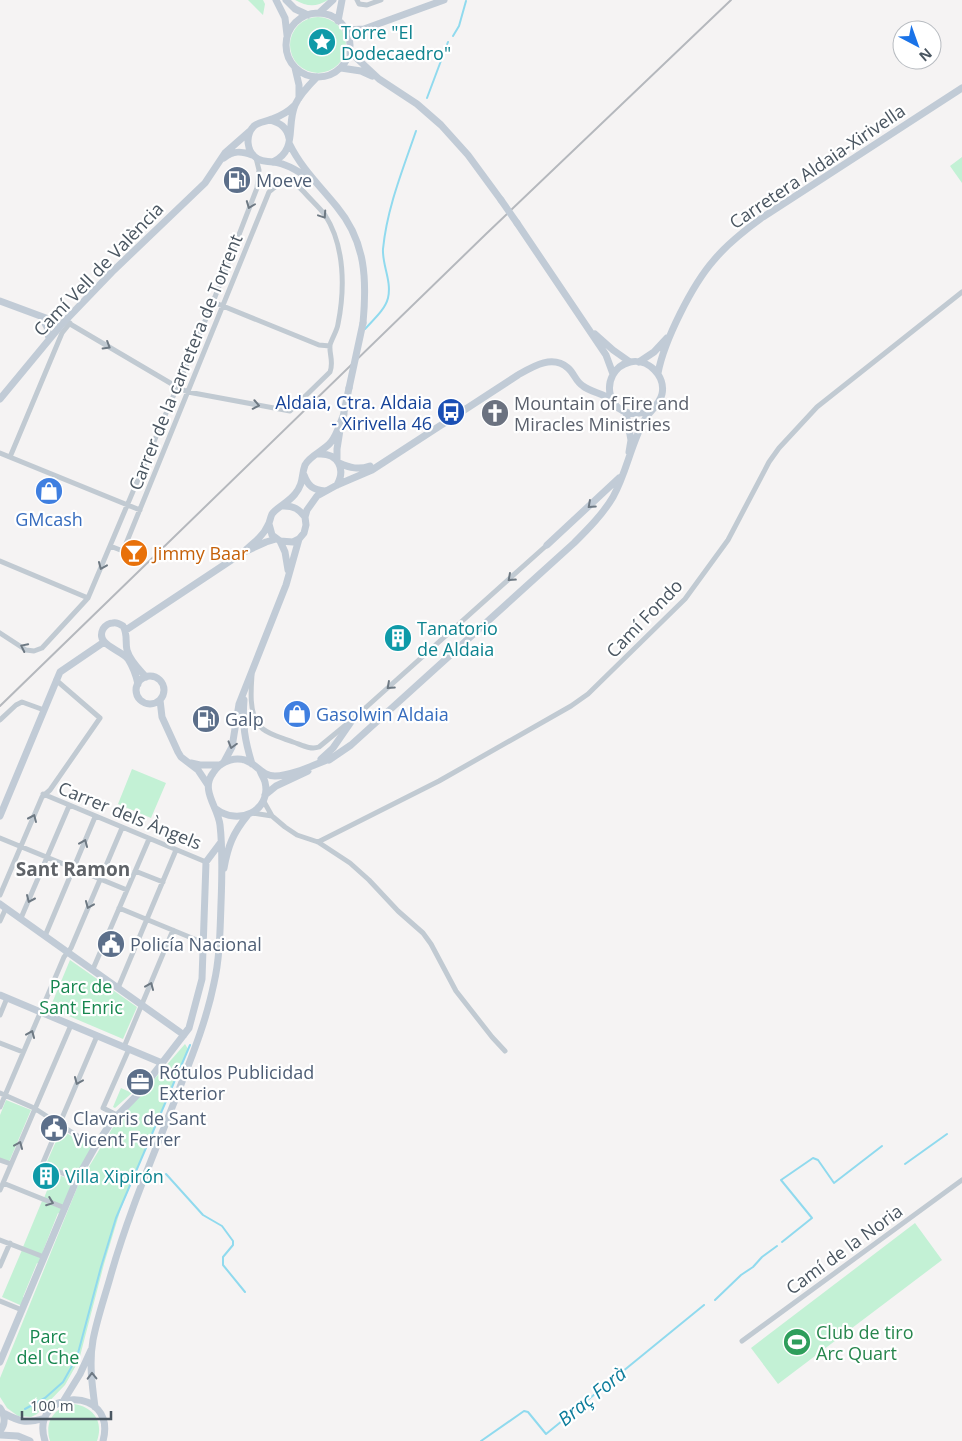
<svg xmlns="http://www.w3.org/2000/svg" width="962" height="1441" font-family="'Open Sans',sans-serif">
	<style>
		.green { fill: #c3f1d5 }
		.lines { fill: none; stroke-linecap: round; stroke-linejoin: round }
		.stream { stroke: #90daee; stroke-width: 2 }
		.street { stroke: #c1cad2; stroke-width: 5 }
		.secondary { stroke: #c1cbd6; stroke-width: 7 }
		.rail { stroke: #b5b8bd; stroke-width: 2 }
		.secondary-bridge { stroke: #c1cbd6; stroke-width: 7 }
		.oneway { stroke: #6e7983 }
		.oneway2 { stroke: #6e7984 }
		.labels { text-anchor: middle; dominant-baseline: central; stroke-width: 4.5; stroke-linejoin: round; paint-order: stroke }
		.culture-label { font-size: 18px; fill: #0d838f; stroke: #fff; text-anchor: start }
		.street-label { font-size: 18px; fill: #4a5661; stroke: #fff }
		.service-label { font-size: 18px; fill: #4e5e75; stroke: #fff; text-anchor: start }
		.transit-label { font-size: 18px; fill: #164399; stroke: #fff; text-anchor: end }
		.worship-label { font-size: 18px; fill: #5b616d; stroke: #fff; text-anchor: start }
		.shop-label { font-size: 18px; fill: #366cbe; stroke: #fff }
		.food-label { font-size: 18px; fill: #c56008; stroke: #fff; text-anchor: start }
		.park-label { font-size: 18px; fill: #17864f; stroke: #fff }
		.leisure-label { font-size: 18px; fill: #27864d; stroke: #fff; text-anchor: start }
		.neighbourhood-label { font-size: 19px; font-weight: bold; fill: #5f6368; stroke: #fff }
		.water-label { font-size: 19px; font-style: italic; fill: #0c7c9b; stroke: #fff }
	</style>
	<rect width="100%" height="100%" fill="#f5f3f3"/>
	<path class="green" d="M248,0H263L265,4L263,15Z
		M295,0H328C316,7 308,7 295,0Z
		M290 45a28 28 0 1 1 56 0a28 28 0 1 1-56 0Z
		M962,157V183L950,166Z
		M132,769L166,783L151,818L118,804Z
		M70,960L137,1007L123,1039L50,1008Z
		M185,1044L188,1049L121,1208L104,1264L79,1360L65,1385L37,1414L31,1417L18,1416L7,1408L0,1397V1378L79,1183L115,1124Z
		M121,1088L132,1093L115,1108L113,1107Z
		M6,1100L31,1110L9,1162L0,1158V1115Z
		M61,1130L93,1148L77,1179L46,1164Z
		M54,1173L74,1181L63,1206L44,1198Z
		M42,1201L62,1209L60,1214L58,1213L43,1251L44,1252L43,1255L23,1247Z
		M915,1223L942,1260L778,1384L751,1348Z
		M22,1250L42,1258L39,1264L37,1263L23,1297L25,1298L22,1305H20L2,1297Z
		M74,1404C93,1407 104,1421 97,1441H50C44,1422 54,1407 74,1404Z"/>
	<g class="lines">
		<path class="stream" d="M453,36L459,26L466,1
			M427,98L448,42
			M365,329C373,320 385,310 388,298C392,281 382,265 383,249C387,208 403,169 416,131
			M905,1164L947,1134
			M166,1174L203,1215L222,1226L233,1241V1245L223,1257V1265L245,1292
			M782,1242L812,1218L781,1180L813,1158L818,1160L834,1183L882,1146
			M715,1300L741,1275L753,1267L762,1257L777,1246
			M25,1409L45,1398L63,1382L77,1357L101,1267L116,1218L190,1045
			M481,1441L524,1411L528,1412L546,1434L704,1305"/>
		<path class="street" d="M357,0L359,4L367,5L381,0
			M213,302L319,345L330,346
			M65,321L177,387L188,392L290,411L330,372C334,361 329,355 330,345C332,338 337,331 338,324C345,289 345,246 325,215C319,207 311,200 304,192C291,178 282,180 269,192C221,312 171,431 123,551L110,546
			M0,453L140,510
			M10,457L62,333L70,323
			M0,561L88,598
			M0,633L26,650L34,651L42,648L88,598L213,302L257,188L259,170L256,158
			M252,675C251,689 249,711 258,724C265,734 283,738 293,742C302,745 310,750 319,747L353,719L547,545
			M0,720L16,705L22,702L44,710
			M43,794L206,862
			M263,800L272,816L285,827L297,835L318,842L350,863L369,880L398,911L423,933L431,944L456,991L492,1037L505,1051
			M252,813L272,816
			M0,838L127,890
			M318,842L439,781L571,706L588,694L685,599L728,540L769,462L779,448L817,407L962,292
			M135,871L163,882
			M0,895L42,797L50,790L100,718L56,680
			M119,908L204,943
			M21,918L69,806
			M0,921L6,908
			M45,936L95,817
			M93,969L149,839
			M118,988L176,850
			M0,1015L7,998
			M0,1043L23,1052
			M124,1047L173,930
			M0,1093L34,1108L95,1147
			M0,1107L64,957L71,948L122,828
			M117,1115L103,1108L129,1049
			M0,1160L11,1164
			M77,1179L42,1165L97,1036
			M3,1183L65,1208
			M0,1190L71,1025
			M0,1240L44,1257
			M0,1266L10,1243
			M0,1301L22,1310
			M742,1341L962,1180"/>
		<path class="secondary" d="M276,0L285,18L287,35
			M286,0L295,9L308,15
			M319,13L333,0
			M286 45a32 32 0 1 1 64 0a32 32 0 1 1-64 0Z
			M338,21L342,0
			M346,30L364,29L444,0
			M349,51L379,79L417,104L441,125L468,155L501,200
			M295,68L299,85V98
			M341,68L361,71L372,76
			M295,105C288,112 281,116 272,119C266,122 260,121 254,126C245,135 246,152 258,159C263,162 267,161 273,162C286,163 300,172 311,180
			M270,120C280,123 287,127 289,138
			M289,143C301,168 320,186 337,207C366,242 367,280 363,323
			M224,158C233,150 242,151 252,155
			M273,162C298,150 286,126 295,105C300,94 309,85 317,77
			M517,223L606,355L613,374
			M0,301L62,324
			M42,318L47,327L49,339
			M595,334L613,350L630,362
			M639,362L654,352L667,338
			M658,373C664,341 692,285 714,260C728,243 745,230 763,217L962,88
			M0,399L62,324L112,272L205,183L225,153L250,131
			M626,413L631,440L629,452
			M343,417L349,388
			M319,454C338,453 346,469 337,485
			M337,460V449L340,430
			M339,463C350,468 359,470 370,466
			M304,475C308,486 313,490 325,491
			M284,506C294,506 299,509 305,517
			M269,524L272,535L280,541L293,542L299,539L304,533L306,525L305,517L307,510L317,496L337,485L372,470L518,375C532,367 552,354 568,368C574,373 576,382 583,386C589,391 603,394 611,399
			M280,541L285,552L288,570
			M547,545L619,478
			M242,553C251,545 263,537 268,525C270,522 270,518 272,514C277,507 288,503 295,494C304,483 301,476 305,465C310,455 324,451 331,442C337,435 340,423 344,414
			M126,630L242,553L266,542L276,539
			M136 690a14 14 0 1 1 28 0a14 14 0 1 1-28 0Z
			M138,684C136,675 133,667 128,659C120,649 95,645 103,629C105,626 109,623 113,623C117,622 120,624 123,626C128,634 125,642 127,650C130,661 139,669 146,677
			M160,700L162,717L178,752L181,757L198,770L208,785
			M244,700C242,724 245,741 252,764
			M321,759L333,748L353,719
			M329,760L351,745L574,543C588,529 603,514 613,497C627,472 631,443 645,419C650,411 660,404 662,394C666,376 648,358 630,362C597,370 604,426 650,411
			M224,762L232,747L239,704L286,585L299,539
			M191,763L200,765H220
			M265,795L276,786L308,771
			M216,809C238,826 272,811 265,782C264,778 261,774 260,771
			M0,816L60,672L104,642
			M224,868C228,846 233,833 247,816
			M0,904L184,1035
			M0,995L162,1063
			M0,1362L77,1179L95,1147L112,1121L139,1093L189,1028L202,979L206,862L221,842
			M64,1400L80,1374L91,1350
			M95,1407C92,1385 89,1362 93,1340C97,1319 104,1299 110,1278C127,1217 152,1159 175,1100C190,1061 206,1023 214,983C220,957 220,930 221,904C222,878 223,851 220,825C218,807 200,790 213,773C221,760 238,755 251,763C259,768 264,776 275,776C292,776 316,764 332,758
			M0,1408C5,1415 6,1424 0,1431
			M3,1413C21,1422 25,1424 45,1418
			M0,1435L18,1436L30,1441
			M45,1441C28,1388 118,1384 103,1441"/>
		<path class="rail" d="M0,706L486,234L731,0"/>
		<path class="secondary-bridge" d="M501,200L517,223
			M349,388L363,323"/>
	</g>
	<defs><path id="oneway-chevron" d="M-2-3.5L2.5 0L-2 3.5" fill="none" stroke-width="1.6" stroke-linecap="round" stroke-linejoin="round" transform="scale(1.25)"/></defs>
	<g class="oneway">
		<use href="#oneway-chevron" transform="translate(250 205) rotate(111)"/>
		<use href="#oneway-chevron" transform="translate(323 215) rotate(56)"/>
		<use href="#oneway-chevron" transform="translate(107 346) rotate(31)"/>
		<use href="#oneway-chevron" transform="translate(256 405) rotate(11)"/>
		<use href="#oneway-chevron" transform="translate(102 566) rotate(113)"/>
		<use href="#oneway-chevron" transform="translate(511 578) rotate(138)"/>
		<use href="#oneway-chevron" transform="translate(24 647) rotate(-154)"/>
		<use href="#oneway-chevron" transform="translate(390 686) rotate(138)"/>
		<use href="#oneway-chevron" transform="translate(33 818) rotate(-66)"/>
		<use href="#oneway-chevron" transform="translate(84 843) rotate(-67)"/>
		<use href="#oneway-chevron" transform="translate(30 899) rotate(114)"/>
		<use href="#oneway-chevron" transform="translate(89 905) rotate(113)"/>
		<use href="#oneway-chevron" transform="translate(150 986) rotate(-67)"/>
		<use href="#oneway-chevron" transform="translate(31 1034) rotate(-67)"/>
		<use href="#oneway-chevron" transform="translate(78 1081) rotate(113)"/>
		<use href="#oneway-chevron" transform="translate(19 1145) rotate(-67)"/>
		<use href="#oneway-chevron" transform="translate(50 1202) rotate(21)"/>
	</g>
	<g class="oneway2">
		<use href="#oneway-chevron" transform="translate(591 505) rotate(138)"/>
		<use href="#oneway-chevron" transform="translate(232 745) rotate(106)"/>
		<use href="#oneway-chevron" transform="translate(92 1376) rotate(-91)"/>
	</g>
	<defs>
		<symbol id="sight-disc" viewBox="-11 -11 22 22"><circle r="9.5" fill="#0f9aa8" stroke="#fff"/><path d="M0-6L1.8-2.2L6-1.7L2.9 1.2L3.7 5.4L0 3.3L-3.7 5.4L-2.9 1.2L-6-1.7L-1.8-2.2Z" fill="#fff"/></symbol>
		<symbol id="fuel-disc" viewBox="-11 -11 22 22"><circle r="9.5" fill="#5c6f8a" stroke="#fff"/><path d="M-5.5-6h7V0h2V4h1.3V-2.5L3-4.5l.8-.8L6-3V5H2.5V1h-1V6h-7ZM-4.2-4.7v3.2H.2V-4.7Z" fill="#fff"/></symbol>
		<symbol id="bus-disc" viewBox="-11 -11 22 22"><circle r="9.5" fill="#1a4fb4" stroke="#fff"/><path d="M-5-6H5V4H4V6H2V4H-2V6H-4V4H-5ZM-3.5-4V0h7V-4ZM-3.5 1.2v1.5H-2V1.2ZM2 1.2v1.5H3.5V1.2Z" fill="#fff"/></symbol>
		<symbol id="church-disc" viewBox="-11 -11 22 22"><circle r="9.5" fill="#6b7280" stroke="#fff"/><path d="M-1.2-6h2.4v3.5h3.3v2.4h-3.3V6h-2.4V-.1h-3.3v-2.4h3.3Z" fill="#fff"/></symbol>
		<symbol id="shop-disc" viewBox="-11 -11 22 22"><circle r="9.5" fill="#3f7fe0" stroke="#fff"/><path d="M-5-2.5h2.3a2.7 3.5 0 0 1 5.4 0H5L5.5 6h-11ZM-1.5-2.5h3a1.5 2.3 0 0 0-3 0Z" fill="#fff"/></symbol>
		<symbol id="bar-disc" viewBox="-11 -11 22 22"><circle r="9.5" fill="#e8710a" stroke="#fff"/><path d="M-6-5H6L.8 .8V4.5H3.5V6h-7V4.5H-.8V.8Z" fill="#fff"/></symbol>
		<symbol id="building-disc" viewBox="-11 -11 22 22"><circle r="9.5" fill="#0f9aa8" stroke="#fff"/><path d="M-4-6H4V6H1V3H-1V6H-4ZM-2.5-4.3h1.7v1.8h-1.7ZM.8-4.3h1.7v1.8H.8ZM-2.5-1h1.7V.8h-1.7ZM.8-1h1.7V.8H.8Z" fill="#fff"/></symbol>
		<symbol id="civic-disc" viewBox="-11 -11 22 22"><circle r="9.5" fill="#5c6f8a" stroke="#fff"/><path d="M-.6-6.5H3V-4.5H.6V-3L4-1V1h2V6H-6V1h2V-1L-.6-3ZM-1.2 2.5V6h2.4V2.5Z" fill="#fff"/></symbol>
		<symbol id="office-disc" viewBox="-11 -11 22 22"><circle r="9.5" fill="#5c6f8a" stroke="#fff"/><path d="M-6-3h4V-5.5h4V-3h4V5H-6ZM-1-4.5V-3h2v-1.5ZM-6 0V1H6V0Z" fill="#fff"/></symbol>
		<symbol id="stadium-disc" viewBox="-11 -11 22 22"><circle r="9.5" fill="#2e9e5b" stroke="#fff"/><path d="M0-5a6.5 5 0 1 0 0 10a6.5 5 0 1 0 0-10ZM-3.5-1.8h7v3.6h-7Z" fill="#fff"/></symbol>
	</defs>
	<g fill-rule="evenodd">
		<use href="#sight-disc" x="306" y="26" width="32" height="32"/>
		<use href="#fuel-disc" x="221" y="164" width="32" height="32"/>
		<use href="#bus-disc" x="435" y="396" width="32" height="32"/>
		<use href="#church-disc" x="479" y="397" width="32" height="32"/>
		<use href="#shop-disc" x="33" y="475" width="32" height="32"/>
		<use href="#bar-disc" x="118" y="537" width="32" height="32"/>
		<use href="#building-disc" x="382" y="622" width="32" height="32"/>
		<use href="#shop-disc" x="281" y="698" width="32" height="32"/>
		<use href="#fuel-disc" x="190" y="703" width="32" height="32"/>
		<use href="#civic-disc" x="95" y="928" width="32" height="32"/>
		<use href="#office-disc" x="124" y="1066" width="32" height="32"/>
		<use href="#civic-disc" x="38" y="1112" width="32" height="32"/>
		<use href="#building-disc" x="30" y="1160" width="32" height="32"/>
		<use href="#stadium-disc" x="781" y="1326" width="32" height="32"/>
	</g>
	<g class="labels">
		<g class="culture-label">
			<text x="341" y="32">Torre "El<tspan x="341" dy="21">Dodecaedro"</tspan></text>
			<text x="417" y="628">Tanatorio<tspan x="417" dy="21">de Aldaia</tspan></text>
			<text x="65" y="1176">Villa Xipirón</text>
		</g>
		<g class="street-label">
			<text transform="translate(817 166) rotate(-34)">Carretera Aldaia-Xirivella</text>
			<text transform="translate(98 269) rotate(-46)">Camí Vell de València</text>
			<text transform="translate(185 362) rotate(-68)">Carrer de la carretera de Torrent</text>
			<text transform="translate(644 618) rotate(-46)">Camí Fondo</text>
			<text transform="translate(130 815) rotate(22)">Carrer dels Àngels</text>
			<text transform="translate(844 1249) rotate(-36)">Camí de la Noria</text>
		</g>
		<g class="service-label">
			<text x="256" y="180">Moeve</text>
			<text x="225" y="719">Galp</text>
			<text x="130" y="944">Policía Nacional</text>
			<text x="159" y="1072">Rótulos Publicidad<tspan x="159" dy="21">Exterior</tspan></text>
			<text x="73" y="1118">Clavaris de Sant<tspan x="73" dy="21">Vicent Ferrer</tspan></text>
		</g>
		<g class="transit-label">
			<text x="432" y="402">Aldaia, Ctra. Aldaia<tspan x="432" dy="21">- Xirivella 46</tspan></text>
		</g>
		<g class="worship-label">
			<text x="514" y="403">Mountain of Fire and<tspan x="514" dy="21">Miracles Ministries</tspan></text>
		</g>
		<g class="shop-label">
			<text x="49" y="519">GMcash</text>
			<text x="316" y="714" text-anchor="start">Gasolwin Aldaia</text>
		</g>
		<g class="food-label">
			<text x="153" y="553">Jimmy Baar</text>
		</g>
		<g class="park-label">
			<text x="81" y="986">Parc de<tspan x="81" dy="21">Sant Enric</tspan></text>
			<text x="48" y="1336">Parc<tspan x="48" dy="21">del Che</tspan></text>
		</g>
		<g class="leisure-label">
			<text x="816" y="1332">Club de tiro<tspan x="816" dy="21">Arc Quart</tspan></text>
		</g>
		<g class="neighbourhood-label">
			<text x="73" y="869">Sant Ramon</text>
		</g>
		<g class="water-label">
			<text transform="translate(592 1396) rotate(-39)">Braç Forà</text>
		</g>
	</g>
	<g transform="translate(917 45) rotate(139)"><circle r="24" fill="#ffffff" stroke="#b7bbc0"/>
	<path d="M0-4L9 19L0 12L-9 19Z" fill="#1a73e8"/>
	<text y="-8" font-size="14" font-weight="bold" text-anchor="middle" fill="#4a5661">N</text>
	</g>
	<path d="M22 1411v8h89v-8" fill="none" stroke="#4a5661" stroke-width="2.5"/>
	<text x="30" y="1411" font-size="15" fill="#4a5661" stroke="#ffffff" stroke-width="4" paint-order="stroke">100 m</text>
</svg>
